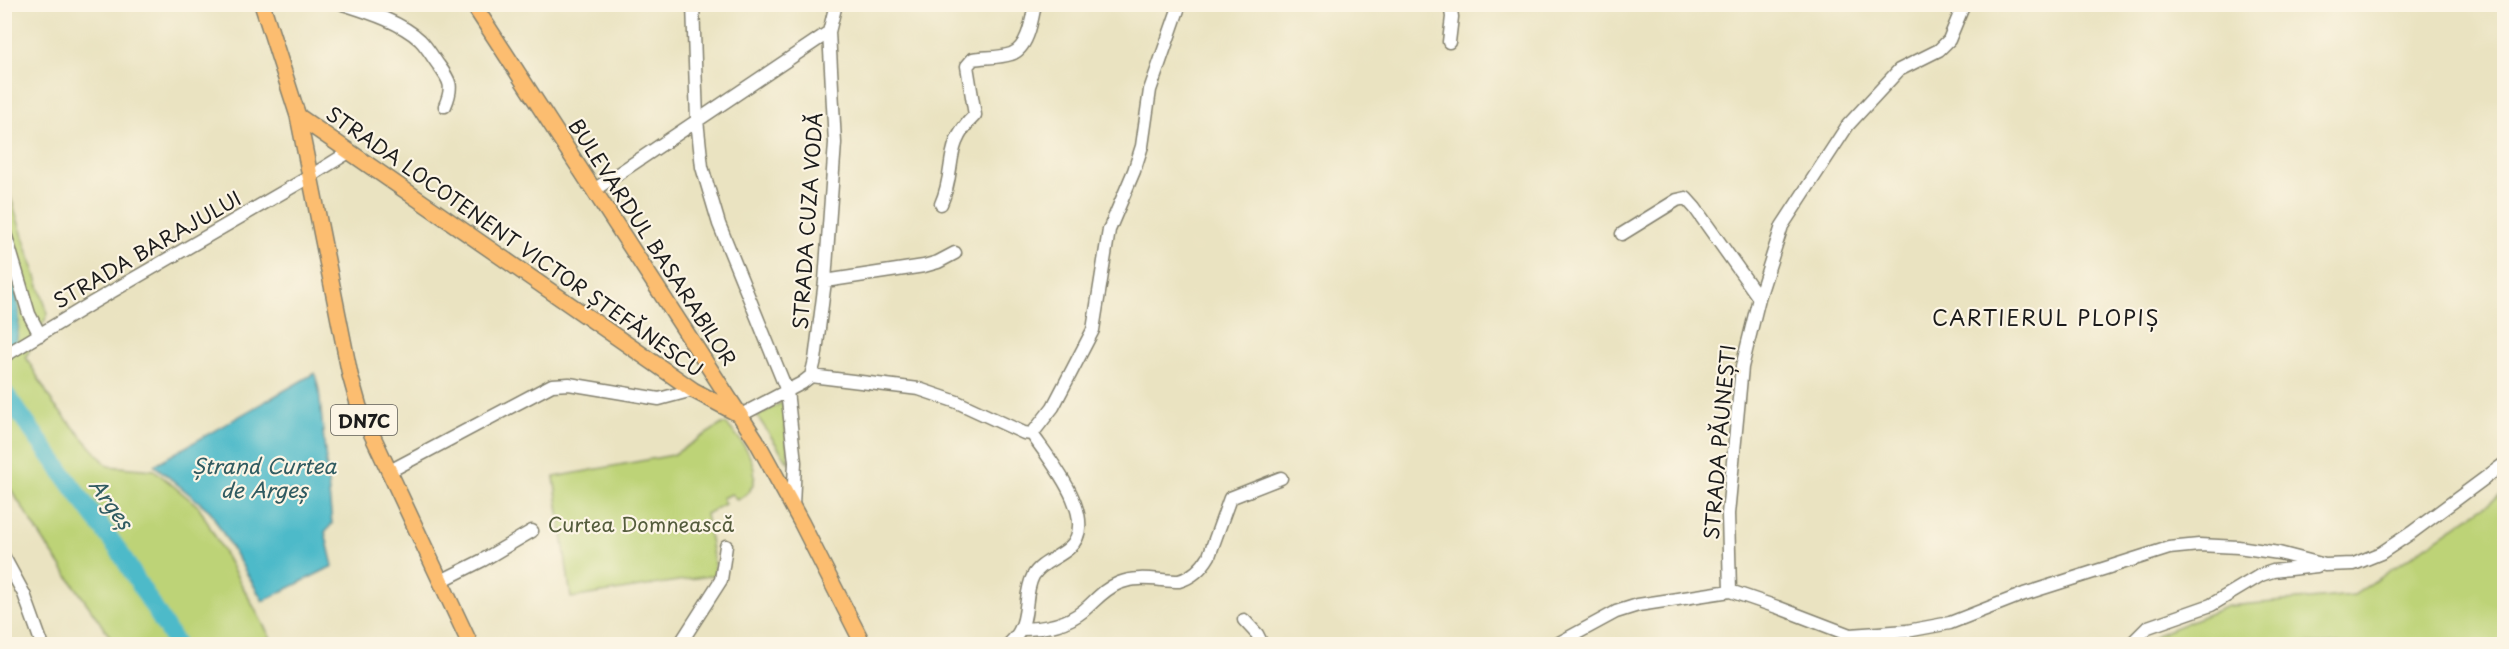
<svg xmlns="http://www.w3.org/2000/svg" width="2509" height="649" font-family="'Playpen Sans',sans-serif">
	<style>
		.green { fill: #bdd377; stroke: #6c784a; stroke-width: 1.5 }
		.water { fill: #4ebac9; stroke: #356b72; stroke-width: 1.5 }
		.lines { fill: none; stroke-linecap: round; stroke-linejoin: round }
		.river { stroke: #4ebac9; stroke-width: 18 }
		.minor-casing { stroke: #83806e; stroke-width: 15 }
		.major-casing { stroke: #83806e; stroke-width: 18 }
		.minor { stroke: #fff; stroke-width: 12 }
		.major { stroke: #fcbd6f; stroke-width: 15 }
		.labels { text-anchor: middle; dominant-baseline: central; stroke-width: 4.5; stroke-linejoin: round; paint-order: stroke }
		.shield { fill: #fcf5e5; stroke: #5f5d58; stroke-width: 1.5 }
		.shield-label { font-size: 18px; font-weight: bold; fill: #1c1c1c }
		.street-label { font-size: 20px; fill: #1c1c1c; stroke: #fcf5e5 }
		.park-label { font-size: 20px; fill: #545c3c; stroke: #fcf5e5 }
		.neighbourhood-label { font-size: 21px; letter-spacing: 1.5px; fill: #1c1c1c; stroke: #fcf5e5 }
		.water-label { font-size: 21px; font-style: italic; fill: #305b61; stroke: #fcf5e5 }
	</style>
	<rect width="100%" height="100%" fill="#fcf5e5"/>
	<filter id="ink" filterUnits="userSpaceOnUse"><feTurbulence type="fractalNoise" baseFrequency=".0167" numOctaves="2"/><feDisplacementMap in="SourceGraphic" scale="12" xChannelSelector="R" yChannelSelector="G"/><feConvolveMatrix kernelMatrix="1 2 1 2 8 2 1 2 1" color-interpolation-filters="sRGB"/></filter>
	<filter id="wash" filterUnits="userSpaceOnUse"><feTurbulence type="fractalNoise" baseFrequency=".008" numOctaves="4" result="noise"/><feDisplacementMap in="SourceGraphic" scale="24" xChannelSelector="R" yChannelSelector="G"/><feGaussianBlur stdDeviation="1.35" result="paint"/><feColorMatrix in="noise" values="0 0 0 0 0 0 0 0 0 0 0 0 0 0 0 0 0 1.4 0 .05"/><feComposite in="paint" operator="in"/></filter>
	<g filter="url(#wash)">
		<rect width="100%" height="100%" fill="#eae3c1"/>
		<path class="green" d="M4,177L48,314L26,357L54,405L108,466L154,470L199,507L274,644H115L47,546L10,488L5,491Z
			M783,402L789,462H788L757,416Z
			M722,424H726C745,442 773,483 737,500L732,494L722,498L725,504L706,514L716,575L571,598L554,477L673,455Z
			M2504,493V644H2149L2157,635L2228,606L2354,595Z"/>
		<path class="water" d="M4,256C16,289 24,308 16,343L4,350Z
			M315,373L319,390L332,524L325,532L333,566L263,601L210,511L154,465Z"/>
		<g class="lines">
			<path class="river" d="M4,392L119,551L176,644"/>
		</g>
	</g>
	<g filter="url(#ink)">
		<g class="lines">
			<defs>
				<path id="minor" d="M343,4C368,12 401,22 420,40C427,47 432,56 437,63C450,81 454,85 445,106
					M693,4L697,120L702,167L719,224L787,391L795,462L793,506
					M1449,42L1452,17L1450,4
					M594,190L829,32
					M941,204C957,169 942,147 975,115L967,66L973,59C985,57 999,58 1011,54C1028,49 1032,19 1035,4
					M4,230L29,314L40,335
					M1622,234L1677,200L1686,198L1695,208L1759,298
					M825,281L924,266L938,262L955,253
					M4,356L92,303L309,177L349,152
					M811,376L919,389L957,402L1024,433L1032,434C1049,459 1101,520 1069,548C1058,558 1040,563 1033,576C1024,593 1029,614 1020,630C1018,635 1013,640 1009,644
					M741,415L802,383L811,376L815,360L825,281L835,143L829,32L836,4
					M1032,434L1053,407L1093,330L1109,230L1134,171L1142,146L1150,90L1180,4
					M388,472L552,385L569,384L659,399L693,390
					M4,557L24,594L42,644
					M441,581L483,560L532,531
					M1730,591L1728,514L1742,367L1759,298L1782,226L1848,125L1899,70L1939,50L1949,40L1964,4
					M1244,620L1257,634L1262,644
					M1021,629C1042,629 1066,625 1083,611C1095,601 1104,589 1119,583C1138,575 1160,581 1179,581C1193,577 1202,568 1209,556L1230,498L1281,478
					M680,644L721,580L726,546
					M1557,644L1616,612L1638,605L1730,591L1777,607L1850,635L1907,631L1950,623L2024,594L2169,548L2199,545L2238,547L2279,553L2325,565L2354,564L2381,553L2411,533L2504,464
					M2131,644L2148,627L2211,605L2261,575L2273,571L2317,566"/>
				<path id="major" d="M262,4L298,116L350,375L359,407L470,644
					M473,4L756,440L801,522L863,644
					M298,116L693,390L740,415"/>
			</defs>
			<use href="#minor" class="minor-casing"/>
			<use href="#major" class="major-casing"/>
			<use href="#minor" class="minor"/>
			<use href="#major" class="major"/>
		</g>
	</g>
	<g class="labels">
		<rect class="shield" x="331" y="405" width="66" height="30" rx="4.5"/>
		<g class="shield-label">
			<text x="364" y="420">DN7C</text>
		</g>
		<g class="street-label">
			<text transform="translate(807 221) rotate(-86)">STRADA CUZA VODĂ</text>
			<text transform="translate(515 241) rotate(35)">STRADA LOCOTENENT VICTOR ȘTEFĂNESCU</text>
			<text transform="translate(653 242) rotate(57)">BULEVARDUL BASARABILOR</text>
			<text transform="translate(147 249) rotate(-30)">STRADA BARAJULUI</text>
			<text transform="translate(1719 442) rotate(-85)">STRADA PĂUNEȘTI</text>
		</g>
		<g class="park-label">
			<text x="641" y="524">Curtea Domnească</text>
		</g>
		<g class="neighbourhood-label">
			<text x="2046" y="317">CARTIERUL PLOPIȘ</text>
		</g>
		<g class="water-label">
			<text x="264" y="465">Ștrand Curtea<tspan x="264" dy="24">de Argeș</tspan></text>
			<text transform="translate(112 503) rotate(54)">Argeș</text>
		</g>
	</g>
	<rect width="2509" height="649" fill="none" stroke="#fcf5e5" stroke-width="24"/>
</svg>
